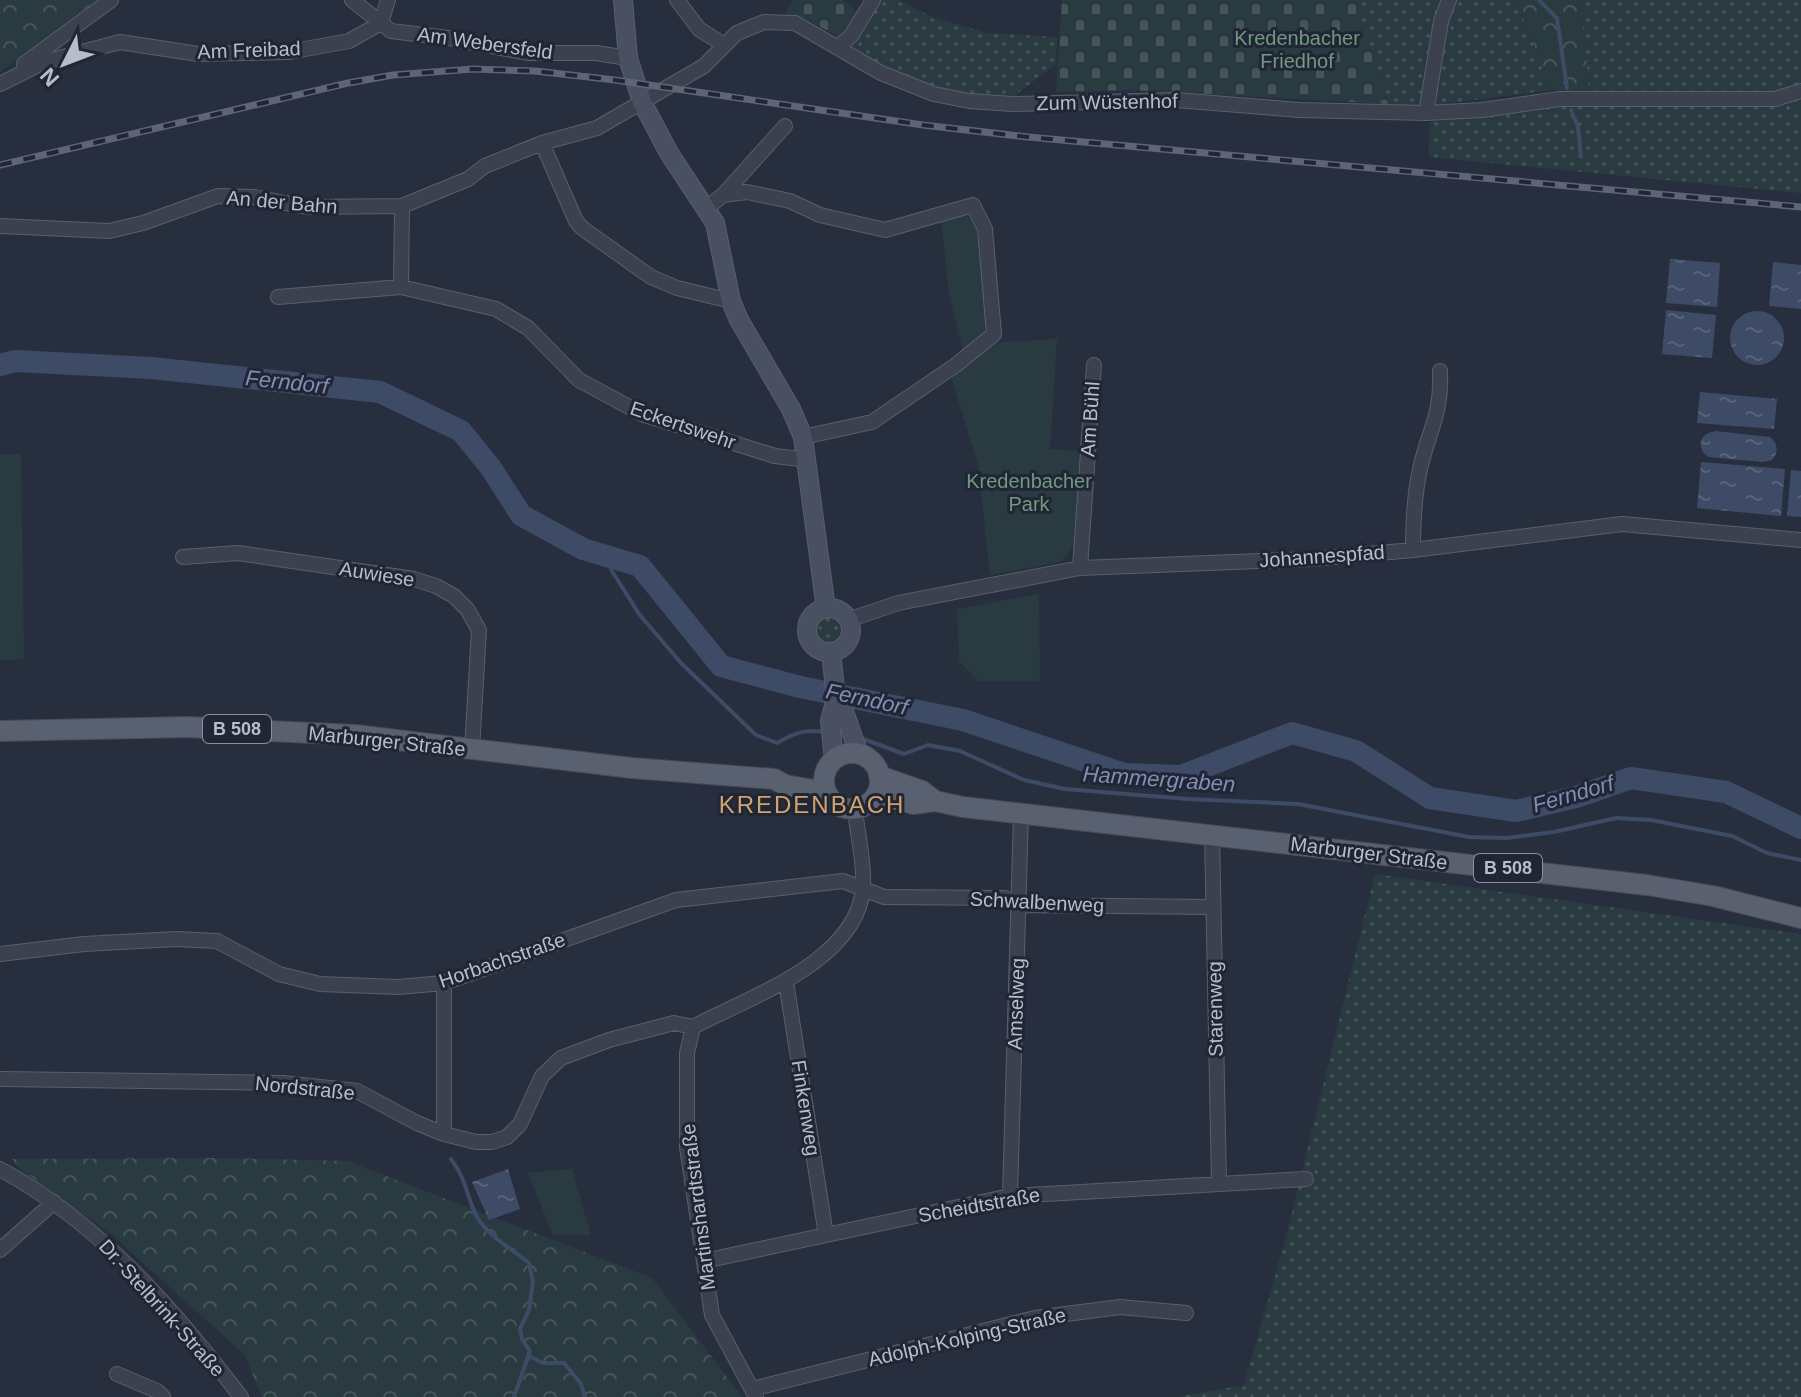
<svg xmlns="http://www.w3.org/2000/svg" width="1801" height="1397" font-family="Helvetica,sans-serif">
	<style>
		.grass { fill: url(#grass-dots) }
		.forest { fill: url(#forest-crowns) }
		.cemetery { fill: url(#cemetery-stones) }
		.green { fill: #293b40 }
		.water { fill: url(#water-ripples) }
		.lines { fill: none; stroke-linecap: round; stroke-linejoin: round }
		.stream { stroke: #3e4b67; stroke-width: 4 }
		.river { stroke: #3e4b67; stroke-width: 22 }
		.minor-casing { stroke: #595f6d; stroke-width: 16 }
		.secondary-casing { stroke: #595f6d; stroke-width: 20 }
		.primary-casing { stroke: #454a58; stroke-width: 22 }
		.minor { stroke: #3b414f; stroke-width: 14 }
		.secondary { stroke: #495062; stroke-width: 18 }
		.primary { stroke: #59606f; stroke-width: 20 }
		.rail-casing { stroke: #5d6576; stroke-width: 7 }
		.rail { stroke: #202635; stroke-width: 4; stroke-dasharray: 12; stroke-linecap: butt }
		.labels { text-anchor: middle; dominant-baseline: central; stroke-width: 6; stroke-linejoin: round; paint-order: stroke }
		.shield { fill: #202635; stroke: #8a909d; stroke-width: 2 }
		.shield-label { font-size: 18px; font-weight: bold; fill: #b8bdca }
		.park-label { font-size: 20px; fill: #70997e; stroke: #202635 }
		.street-label { font-size: 20px; fill: #b8bdca; stroke: #202635 }
		.water-label { font-size: 22px; font-style: italic; fill: #818fb0; stroke: #202635 }
		.quarter-label { font-size: 24px; letter-spacing: 2px; fill: #d0a36c; stroke: #202635 }
	</style>
	<defs>
		<pattern id="grass-dots" width="8" height="8" patternUnits="userSpaceOnUse" patternTransform="scale(2)"><rect width="8" height="8" fill="#293b40"/><path d="M2 2h.1M6 6h.1" fill="none" stroke="#46555a" stroke-width="1.8" stroke-linecap="round"/></pattern>
		<pattern id="forest-crowns" width="20" height="18" patternUnits="userSpaceOnUse" patternTransform="scale(2)"><rect width="20" height="18" fill="#293b40"/><path d="M2 6a3 3 0 1 1 6 0M12 15a3 3 0 1 1 6 0" fill="none" stroke="#46555a"/></pattern>
		<pattern id="cemetery-stones" width="16" height="16" patternUnits="userSpaceOnUse" patternTransform="scale(2)"><rect width="16" height="16" fill="#293b40"/><path d="M2 7V4a2 2 0 0 1 4 0v3zM10 15v-3a2 2 0 0 1 4 0v3z" fill="#46555a"/></pattern>
		<pattern id="water-ripples" width="26" height="14" patternUnits="userSpaceOnUse" patternTransform="scale(2)"><rect width="26" height="14" fill="#3e4b67"/><path d="M2 4q2-2 4 0t4 0M15 11q2-2 4 0t4 0" fill="none" stroke="#58637b"/></pattern>
	</defs>
	<rect width="100%" height="100%" fill="#272f3f"/>
	<path class="grass" d="M874,0H899L932,17L986,33L1057,37L1056,64L1010,99H966L883,69L846,48Z
		M1354,0H1442L1434,21L1420,106L1388,104Z
		M1457,0H1516L1552,90L1434,105L1447,23Z
		M1575,0H1801V83L1774,92H1589L1583,12Z
		M1801,98V193L1429,157L1430,122L1559,106L1779,105Z
		M807 630a22 22 0 1 1 44 0a22 22 0 1 1-44 0Z
		M1375,874L1801,934V1397H1178L1244,1385L1285,1241Z"/>
	<path class="forest" d="M0,0H97L0,72Z
		M1516,0H1575L1583,12L1589,92L1552,90Z
		M219,1158L347,1161L652,1278L742,1397H262L244,1354L112,1235L20,1169L12,1159Z"/>
	<path class="cemetery" d="M794,0H842L860,14L843,39L800,16L785,14Z
		M1062,0H1354L1388,104L1130,90L1056,92Z"/>
	<path class="green" d="M961,215L970,218L977,226L988,313L984,333L963,351L949,292L941,220Z
		M1057,339L1050,449L1081,451L1074,542L1069,553L1060,562L990,575L978,465L950,373L990,343Z
		M0,454H21L24,659L0,660Z
		M1039,594L1040,681H978L959,661L957,609Z
		M572,1169L591,1235H553L528,1173Z"/>
	<path class="water" d="M1670,259L1720,263L1717,307L1666,303Z
		M1773,262L1801,265V309L1769,306Z
		M1666,310L1716,315L1712,358L1662,354Z
		M1730 338a27 27 0 1 1 54 0a27 27 0 1 1-54 0Z
		M1700,392L1777,399L1774,429L1697,423Z
		M1715,431L1770,437C1778,443 1779,452 1772,460L1763,462L1708,457C1699,450 1698,441 1706,434Z
		M1701,462L1785,469L1781,516L1697,508Z
		M1791,470L1801,471V517L1787,516Z
		M508,1169L520,1209L489,1220L472,1182Z"/>
	<g class="lines">
		<path class="stream" d="M1539,0L1557,18L1567,88
			M1571,110L1578,127L1581,157
			M605,556L612,571L639,614L681,663L756,735L777,743C794,733 805,729 825,732
			M858,737L904,754L928,745L960,751L1024,780L1065,789L1188,799L1298,804L1469,837L1507,838L1554,832L1616,818L1651,820L1732,836L1767,853L1801,860
			M451,1159C467,1180 466,1196 477,1217C487,1235 513,1250 529,1263L533,1282L529,1310L520,1329L522,1339L530,1351L514,1397
			M529,1356L543,1363H564L581,1384L585,1397"/>
		<path class="river" d="M0,365L15,361L151,368L380,392L461,431L491,468L521,515L583,549L640,566L721,666L800,687L963,720L1124,774L1181,776L1292,733L1356,751L1430,798L1516,811L1576,797L1631,778L1726,792L1801,828"/>
		<defs>
			<path id="minor" d="M352,0L391,31L448,38L528,53H596L628,58
				M677,0L699,29L724,45
				M838,47L851,36L873,0
				M24,64L111,0
				M0,84L44,62L120,42L198,54L289,52L349,41L381,23L388,0
				M1426,113L1441,21L1449,0
				M542,143L576,221L582,228L651,277L677,288L731,301
				M723,195L747,192L790,201L820,215L885,230L973,205L985,229L994,334L956,365L872,422L803,437
				M707,208L723,195L785,126
				M0,226L109,231L143,223L218,196L254,197L307,207L402,206L468,179L485,166L542,143L597,128L704,66L737,33L764,22L795,23L881,73L934,94L969,101L1012,104L1176,100L1299,110L1426,113L1482,110L1559,99H1775L1801,91
				M401,287L402,206
				M278,297L401,287L496,309L528,328L579,380L642,414L775,456L808,460
				M1413,550C1413,522 1414,496 1420,469C1429,429 1442,415 1440,371
				M183,557L238,553L414,579L436,586L454,596L467,609L479,630L472,749
				M1080,568L1094,365
				M848,620L898,603L1080,568L1312,559L1413,550L1622,524L1801,540
				M1212,834L1219,1183
				M0,954L84,944L176,939L217,941L279,974L320,984L398,987L444,983L676,900L843,881L884,897L1005,898L1019,905L1213,907
				M786,982L826,1235
				M693,1027L687,1053V1147L712,1315L756,1397
				M693,1027C747,998 857,962 863,888C865,863 857,834 855,808
				M0,1079L283,1083L357,1091L417,1123L444,1134L476,1142H492L507,1137L520,1124L542,1076L561,1058L609,1040L674,1023L693,1027
				M444,1134V983
				M0,1169C98,1222 174,1309 241,1397
				M1010,1196L1021,813
				M0,1250L54,1202
				M704,1261L1010,1196L1306,1179
				M117,1374L157,1391L163,1397
				M752,1389L1035,1318L1120,1307L1186,1313"/>
			<path id="secondary" d="M623,0L628,58L642,102L669,153L715,223L731,301L739,320L791,409L803,437L826,609
				M807 630a22 22 0 1 1 44 0a22 22 0 1 1-44 0Z
				M831,652L836,698L830,721L834,760
				M836,698L845,714L859,754"/>
			<path id="primary" d="M0,731L187,727L355,735L632,768L774,779L785,785L826,792
				M824 781a28 28 0 1 1 56 0a28 28 0 1 1-56 0Z
				M879,776L922,791L935,801
				M874,799H896L913,804L935,801L963,807L1647,885L1713,896L1801,918"/>
		</defs>
		<use href="#minor" class="minor-casing"/>
		<use href="#secondary" class="secondary-casing"/>
		<use href="#primary" class="primary-casing"/>
		<use href="#minor" class="minor"/>
		<use href="#secondary" class="secondary"/>
		<use href="#primary" class="primary"/>
		<defs>
			<path id="rail" d="M0,165L348,83L393,75L473,69L535,71L615,80L923,125L1028,137L1801,207"/>
		</defs>
		<use href="#rail" class="rail-casing"/>
		<use href="#rail" class="rail"/>
	</g>
	<g class="labels">
		<g class="shield">
			<rect x="203" y="715" width="68" height="28" rx="6"/>
			<rect x="1474" y="854" width="68" height="28" rx="6"/>
		</g>
		<g class="shield-label">
			<text x="237" y="729">B 508</text>
			<text x="1508" y="868">B 508</text>
		</g>
		<g class="park-label">
			<text x="1297" y="38">Kredenbacher<tspan x="1297" dy="23">Friedhof</tspan></text>
			<text x="1029" y="481">Kredenbacher<tspan x="1029" dy="23">Park</tspan></text>
		</g>
		<g class="street-label">
			<text transform="translate(485 43) rotate(8)">Am Webersfeld</text>
			<text transform="translate(249 50) rotate(-2)">Am Freibad</text>
			<text transform="translate(1107 102) rotate(-1)">Zum Wüstenhof</text>
			<text transform="translate(282 202) rotate(5)">An der Bahn</text>
			<text transform="translate(1090 419) rotate(-86)">Am Bühl</text>
			<text transform="translate(683 425) rotate(19)">Eckertswehr</text>
			<text transform="translate(1322 556) rotate(-4)">Johannespfad</text>
			<text transform="translate(377 574) rotate(9)">Auwiese</text>
			<text transform="translate(387 741) rotate(6)">Marburger Straße</text>
			<text transform="translate(1369 853) rotate(7)">Marburger Straße</text>
			<text transform="translate(1037 902) rotate(3)">Schwalbenweg</text>
			<text transform="translate(502 960) rotate(-19)">Horbachstraße</text>
			<text transform="translate(1016 1004) rotate(-88)">Amselweg</text>
			<text transform="translate(1215 1009) rotate(-91)">Starenweg</text>
			<text transform="translate(305 1088) rotate(6)">Nordstraße</text>
			<text transform="translate(806 1108) rotate(81)">Finkenweg</text>
			<text transform="translate(979 1205) rotate(-10)">Scheidtstraße</text>
			<text transform="translate(698 1207) rotate(-97)">Martinshardtstraße</text>
			<text transform="translate(162 1308) rotate(48)">Dr.-Stelbrink-Straße</text>
			<text transform="translate(967 1337) rotate(-13)">Adolph-Kolping-Straße</text>
		</g>
		<g class="water-label">
			<text transform="translate(287 382) rotate(6)">Ferndorf</text>
			<text transform="translate(867 699) rotate(12)">Ferndorf</text>
			<text transform="translate(1159 779) rotate(4)">Hammergraben</text>
			<text transform="translate(1573 794) rotate(-16)">Ferndorf</text>
		</g>
		<g class="quarter-label">
			<text x="812" y="804">KREDENBACH</text>
		</g>
	</g>
	<g transform="translate(64 64) rotate(228)" stroke="#202635" stroke-width="6" paint-order="stroke">
	<path d="M0-6L14 30L0 20L-14 30Z" fill="#b8bdca"/>
	<text y="-12" font-size="22" font-weight="bold" text-anchor="middle" fill="#b8bdca">N</text>
	</g>
</svg>
